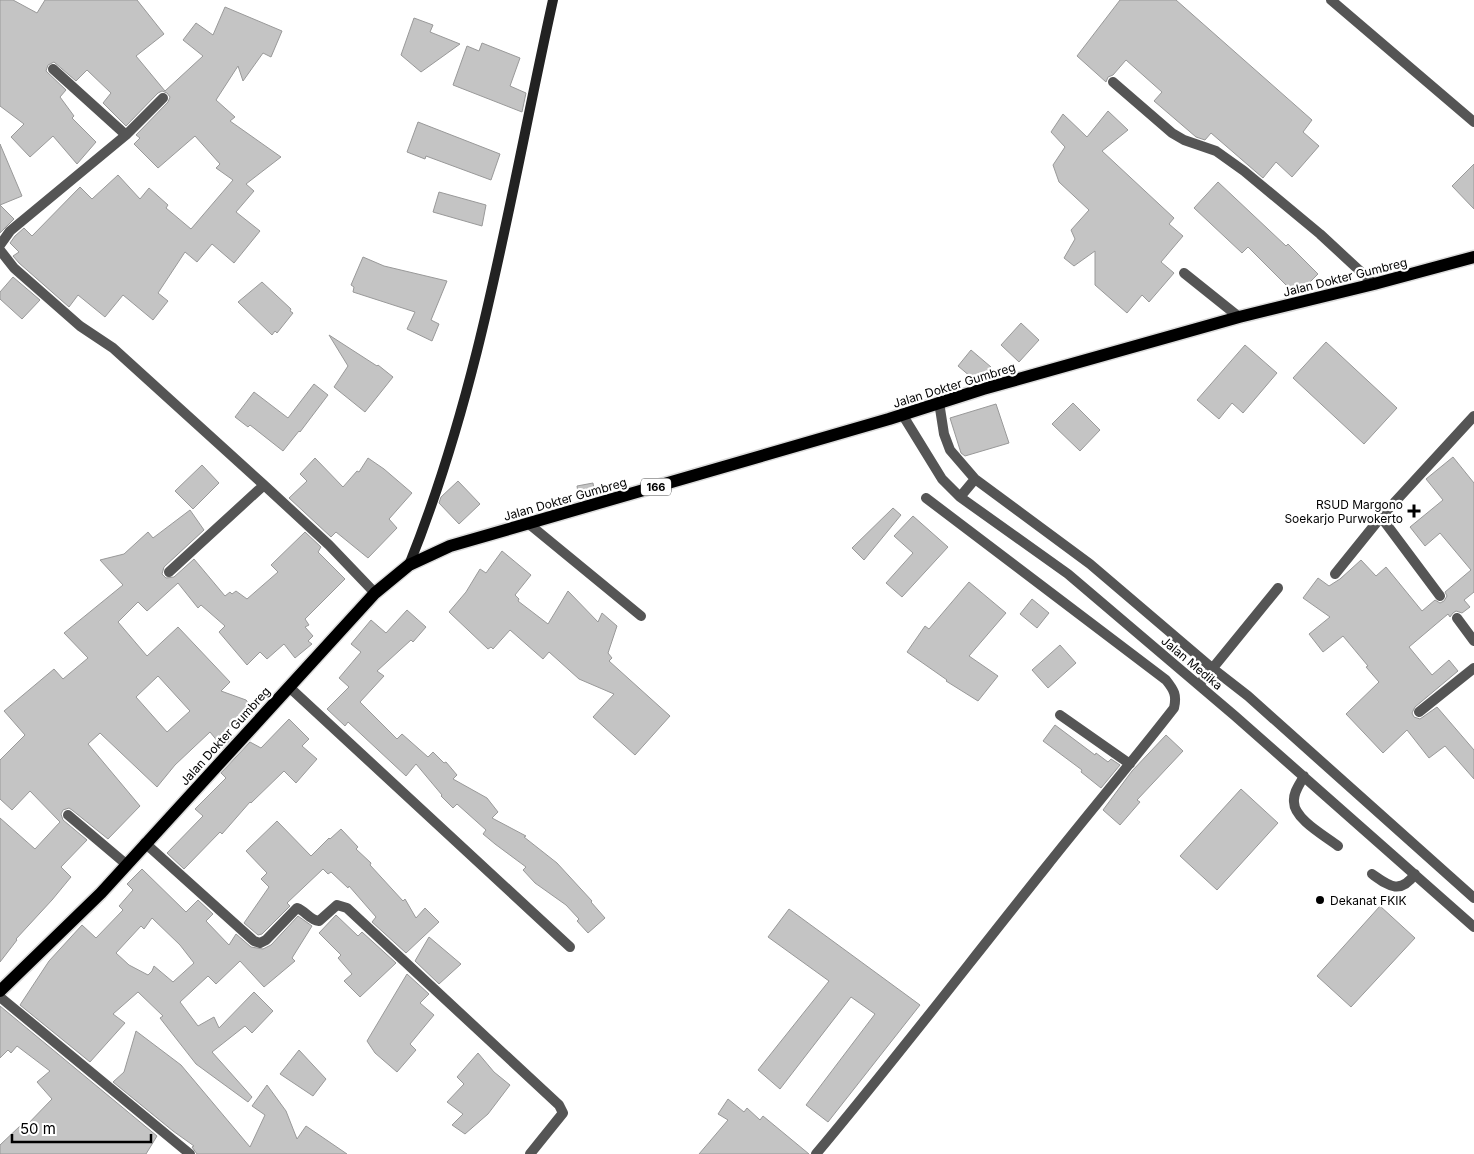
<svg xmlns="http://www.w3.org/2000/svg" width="1474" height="1154" font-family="Inter,sans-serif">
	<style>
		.building { fill: #c4c4c4; stroke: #999; fill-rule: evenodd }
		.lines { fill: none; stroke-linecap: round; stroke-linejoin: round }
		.primary-casing { stroke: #dbdbdb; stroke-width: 15 }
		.lane { stroke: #555; stroke-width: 10 }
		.street { stroke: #555; stroke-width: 10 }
		.secondary { stroke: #222; stroke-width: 10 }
		.primary { stroke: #000; stroke-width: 12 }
		.poi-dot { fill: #000; stroke: #fff; stroke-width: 2 }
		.labels { text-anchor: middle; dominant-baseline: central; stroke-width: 4.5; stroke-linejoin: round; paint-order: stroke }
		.shield { fill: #fff; stroke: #4c4c4c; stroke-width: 1 }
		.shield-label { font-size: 11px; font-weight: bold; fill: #000 }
		.street-label { font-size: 12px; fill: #000; stroke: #fff }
		.poi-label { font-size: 12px; fill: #000; stroke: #fff; text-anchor: end }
	</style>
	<rect width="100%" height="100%" fill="#fff"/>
	<path class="building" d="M0,0H13L37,13L45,0H137L164,34L136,56L165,91L203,56L183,40L196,23L213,35L225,7L282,31L271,57L263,53L243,81L238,66L216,100L235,117L230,121L281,157L246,184L254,191L236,212L260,231L234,263L212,244L197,262L185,252L158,293L168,301L153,320L123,295L105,317L78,295L69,307L19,263L13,256L19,252L10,243L15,236L24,228L32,236L80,187L92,199L118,175L140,199L149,188L168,205L166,208L191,229L233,180L216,168L220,164L195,136L158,168L134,144L140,138L136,135L168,102L170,97L167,93L162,91L158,93L126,126L103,103L111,93L87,70L76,81L54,62L48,65L46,71L66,90L60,97L74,116L72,118L96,142L77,164L53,136L30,157L11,137L24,124L0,106Z
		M1120,0H1176L1312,120L1303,132L1319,146L1292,177L1276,162L1263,178L1211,133L1205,140L1196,137L1154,101L1162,92L1126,60L1113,75L1108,77L1106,82L1077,56Z
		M414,18L433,25L430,32L460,44L421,72L401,55Z
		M482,43L520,58L510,86L526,93L522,112L453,85L467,46L479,51Z
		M1108,111L1128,130L1102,151L1174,218L1169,224L1183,236L1161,262L1174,273L1149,302L1142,295L1127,313L1095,285V251L1074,266L1064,258L1075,239L1071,230L1089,210L1059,182L1053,165L1065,147L1051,132L1063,114L1087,137Z
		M418,122L500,154L491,180L426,156L425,159L407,152Z
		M0,144L22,196L0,205L14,219L0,233Z
		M1474,164V209L1452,186Z
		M1218,182L1286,246L1288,244L1318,274L1301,291L1294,293L1248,247L1242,253L1194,208Z
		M439,192L486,205L482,226L433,212Z
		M363,257L384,266L447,281L431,320L439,324L432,341L407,329L415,312L353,292L354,287L351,285Z
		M13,277L40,300L22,319L0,299V292Z
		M262,282L291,309L290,311L293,313L277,333L275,331L272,335L238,302Z
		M1021,323L1039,340L1019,362L1001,345Z
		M329,335L377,366L378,365L393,377L365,412L334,387L348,366Z
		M1326,342L1397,408L1364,444L1293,378Z
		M1245,345L1277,373L1243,413L1232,403L1219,419L1197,400Z
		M971,350L991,367L977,382L958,366Z
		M314,384L328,395L300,432L299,431L283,451L250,425L248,427L235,417L254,392L288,418Z
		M1073,403L1100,430L1080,451L1052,424Z
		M996,404L1009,443L965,456L961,453L950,418Z
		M1453,457L1474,483V592L1464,600L1470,607L1462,613L1456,611L1453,613L1450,617L1448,614L1409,647L1432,675L1449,660L1458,671L1415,707L1412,713L1414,717L1420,719L1437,707L1474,750V779L1445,746L1429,758L1407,730L1383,753L1346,714L1379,682L1366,667L1368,666L1343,636L1323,652L1309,634L1330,617L1303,598L1318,578L1329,586L1340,579L1361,560L1376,576L1386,567L1422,611L1435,600L1440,603L1444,601L1447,596L1445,592L1471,570L1440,533L1425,546L1410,527L1443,500L1426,479Z
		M315,458L343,487L357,471L359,472L368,458L384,469L412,493L389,519L397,528L368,558L336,532L331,537L289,498L307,481L300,474Z
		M202,465L219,483L193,509L175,491Z
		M458,481L480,504L459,524L439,503L441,497Z
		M593,483L595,496L579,499L577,486Z
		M893,508L901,515L864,560L852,548Z
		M190,510L204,530L164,567L162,574L166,578L174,577L194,559L225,596L230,592L232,594L236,591L247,599L278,572L271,565L305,532L321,547L318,552L345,579L305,619L309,625L305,627L313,636L308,641L312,644L295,658L284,644L267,659L260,652L247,665L219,632L225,626L201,605L198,608L178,583L147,611L138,602L118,622L147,656L178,627L230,682L221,691L246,700L254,709L226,731L234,735L223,748L210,732L175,765L157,787L100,733L88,744L140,806L108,839L72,810L69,808L63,810L61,814L63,820L87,840L61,867L71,877L52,900L16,939L17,940L0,962V818L35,849L60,822L30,791L12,810L0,799V760L25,735L4,711L54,669L63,679L88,658L64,633L123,585L100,560L124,554L148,532L153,538ZM158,676L190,711L167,732L136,697Z
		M913,516L948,547L902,597L886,583L913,553L894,536Z
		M502,551L531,575L515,595L519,599L518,601L548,624L568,591L598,622L602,613L617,626L608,653L612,658L609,661L670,716L635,755L593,717L614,694L579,679L549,652L543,659L510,630L493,649L491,647L488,649L449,612L466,592L480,569L486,573Z
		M969,582L1006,613L969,656L998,676L978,701L946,681L947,680L907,652L925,626L929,629Z
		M1032,599L1049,613L1037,628L1020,614Z
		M407,610L426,627L413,642L411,640L377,671L384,676L360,702L397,739L402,734L428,757L433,752L444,763L446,762L457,775L453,779L487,798L498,812L492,818L526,836L524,837L557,863L592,901L591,902L605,918L588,933L577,921L579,919L566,905L535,883L523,870L526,867L495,844L483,834L486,830L457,804L453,808L441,796L442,795L416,764L406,776L348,722L345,726L327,709L349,687L339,678L361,652L351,644L371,620L386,633Z
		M1060,645L1076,663L1048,688L1032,670Z
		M289,719L309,739L302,746L317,759L296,783L284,771L251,803L250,802L222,834L220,832L184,869L167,853L203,816L195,809L226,778L221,773L250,742L261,748Z
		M1055,725L1095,755L1096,753L1108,762L1111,759L1120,765L1101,788L1081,772L1082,770L1043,741Z
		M1166,735L1183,751L1137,800L1140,802L1120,825L1103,810L1132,771Z
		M1241,789L1278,823L1217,890L1180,856Z
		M277,821L311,856L329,838L330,839L341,829L358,847L356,849L371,863L370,865L403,901L405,899L416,918L425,908L439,922L406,953L372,922L376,917L349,886L348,888L331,872L328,874L323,869L287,903L290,906L262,934L258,935L244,923L269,887L261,879L267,873L246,851Z
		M142,869L186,912L198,900L213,914L206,921L229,945L236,934L251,947L263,949L271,945L298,916L312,926L292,958L295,961L264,987L240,961L216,984L208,976L180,1002L198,1026L214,1017L219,1028L254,992L273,1011L252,1033L245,1026L212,1052L252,1097L248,1102L196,1064L160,1018L163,1016L138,992L113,1014L125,1023L90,1062L20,1005L49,961L82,925L96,938L123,910L119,906L133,890L127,884ZM152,918L180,945L194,963L173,982L154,966L152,971L148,975L129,965L116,953L141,926L144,929Z
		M1380,906L1415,938L1351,1007L1317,976Z
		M789,909L920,1005L828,1122L806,1105L875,1014L851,997L780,1089L758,1070L829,981L768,937Z
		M336,915L358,936L362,932L396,963L360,997L344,981L352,974L338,958L341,955L319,933Z
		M429,937L461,964L439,984L415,961Z
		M407,974L429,994L420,1003L434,1015L410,1044L416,1050L397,1072L375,1053L367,1041Z
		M0,1006L157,1136L146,1154H0V1145L20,1126L23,1129L52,1099L37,1082L50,1071L17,1046L11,1053L8,1050L0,1058Z
		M136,1031L181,1065L250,1147L265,1115L252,1106L267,1085L286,1111L297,1139L306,1126L347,1154H197L192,1147L194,1146L173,1131L113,1082L124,1072Z
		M299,1050L326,1079L313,1096L280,1074Z
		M478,1053L494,1072L510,1085L488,1114L465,1134L452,1125L463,1114L447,1102L464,1084L457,1077Z
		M728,1099L744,1112L747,1108L760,1120L763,1116L809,1154H699L728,1120L718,1114Z"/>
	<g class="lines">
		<defs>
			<path id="primary" d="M0,991L101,893L375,593L409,565L450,546L889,419L983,389L1239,317L1374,284L1474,257"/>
		</defs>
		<use href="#primary" class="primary-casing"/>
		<path class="lane" d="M1331,0L1474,122
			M1113,82L1172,133L1184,140L1216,151L1244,171L1320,234L1374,284
			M1184,273L1239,317
			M939,402L944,434L950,450L975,479L1090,564L1212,668L1248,696L1474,898
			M902,414L942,479L960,497L1068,574L1235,716L1474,927
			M960,497L975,479
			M1381,517L1440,596
			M1335,574L1381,517L1474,416
			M1457,618L1474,641
			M1199,685L1278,588
			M1419,712L1474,668
			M1304,776C1300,784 1293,792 1294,802C1294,819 1325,836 1338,846
			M1372,874C1389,886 1400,895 1415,874"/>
		<path class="street" d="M53,69L126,135
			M0,245L10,231L126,135L163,98
			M0,250L14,268L80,326L113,348L264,485L329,545L375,593
			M529,524L641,616
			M169,572L264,485
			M289,687L570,947
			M1060,715L1130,764
			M68,815L126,864
			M145,843L254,941L260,943L266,940L297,908C306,911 309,920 319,921L337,905L347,908L559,1105L563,1113L530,1154
			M0,997L190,1154
			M816,1154C895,1060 969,963 1046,867C1088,814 1132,762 1174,708C1177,695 1174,690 1166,680L926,498"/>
		<path class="secondary" d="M409,565C482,384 511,189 553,0"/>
		<use href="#primary" class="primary"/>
	</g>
	<g class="poi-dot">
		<path d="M1411.5 503.5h5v5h5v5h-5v5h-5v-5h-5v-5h5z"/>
		<circle cx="1320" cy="900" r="5"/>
	</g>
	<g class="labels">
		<rect class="shield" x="641" y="478.5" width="30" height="17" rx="4"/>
		<g class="shield-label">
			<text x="656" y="487">166</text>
		</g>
		<g class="street-label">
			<text transform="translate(1345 277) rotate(-14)">Jalan Dokter Gumbreg</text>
			<text transform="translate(954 385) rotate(-17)">Jalan Dokter Gumbreg</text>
			<text transform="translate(565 499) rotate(-16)">Jalan Dokter Gumbreg</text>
			<text transform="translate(1192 663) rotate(40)">Jalan Medika</text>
			<text transform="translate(225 736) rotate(-48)">Jalan Dokter Gumbreg</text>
		</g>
		<g class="poi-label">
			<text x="1403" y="504">RSUD Margono<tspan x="1403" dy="14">Soekarjo Purwokerto</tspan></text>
			<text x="1330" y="900" text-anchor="start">Dekanat FKIK</text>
		</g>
	</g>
	<path d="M12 1134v8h139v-8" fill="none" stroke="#000000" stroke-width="2.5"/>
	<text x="20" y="1134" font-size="15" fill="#000000" stroke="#ffffff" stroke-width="4" paint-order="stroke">50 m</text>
</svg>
